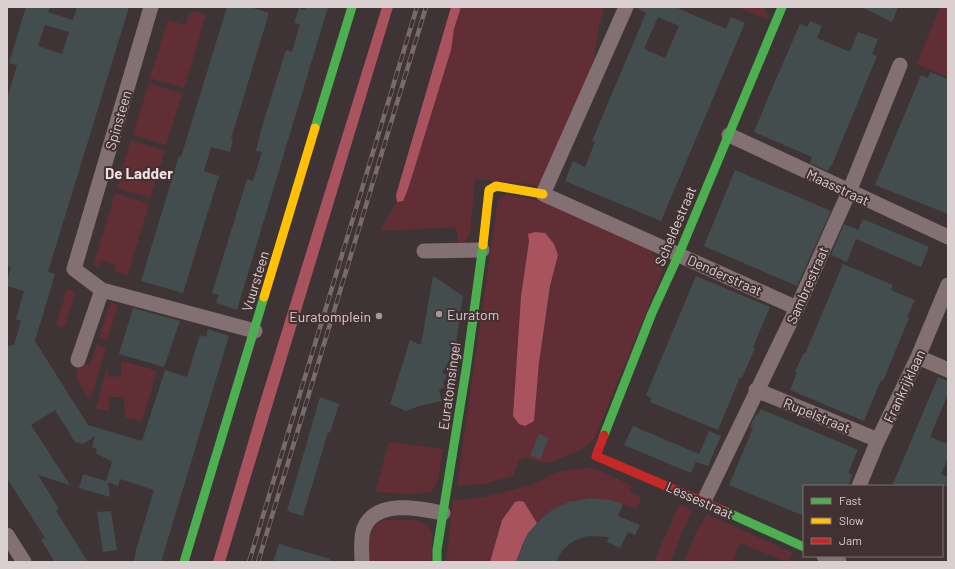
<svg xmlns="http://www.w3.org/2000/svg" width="955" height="569" font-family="Barlow,sans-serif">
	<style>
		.green { fill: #622e36; fill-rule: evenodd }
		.water { fill: #a9535f }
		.building { fill: #434d4d; fill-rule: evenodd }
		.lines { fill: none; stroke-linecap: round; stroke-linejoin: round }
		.street { stroke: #837072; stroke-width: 15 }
		.fast { stroke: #4caf50; stroke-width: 9 }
		.slow { stroke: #ffc107; stroke-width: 9 }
		.jam { stroke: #c62828; stroke-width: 9 }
		.rail-casing { stroke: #786b6d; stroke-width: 4.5 }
		.rail { stroke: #413132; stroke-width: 3; stroke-dasharray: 9; stroke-linecap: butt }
		.poi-dot { fill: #a3999a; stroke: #413132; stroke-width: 1.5 }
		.labels { text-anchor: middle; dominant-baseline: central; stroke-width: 4; stroke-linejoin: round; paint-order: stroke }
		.street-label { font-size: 14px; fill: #dacfd0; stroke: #413132 }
		.poi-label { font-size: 14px; fill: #dacfd0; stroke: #413132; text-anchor: start }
		.neighbourhood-label { font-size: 15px; font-weight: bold; fill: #f5dee0; stroke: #413132 }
	</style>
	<rect width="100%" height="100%" fill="#3e3436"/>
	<path class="green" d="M461,7H604L599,25L594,60L541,188L529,184L475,179L470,232L465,243L458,245V234L454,227L380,231L397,202L403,200L451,50L454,29Z
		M737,7H763L768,17L767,19Z
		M940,7H948V77L917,64Z
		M194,11L206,15L184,88L150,78L168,20L186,25L189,14Z
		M149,83L182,94L166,145L133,135Z
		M131,140L165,151L150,198L117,188Z
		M115,193L149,204L128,275L114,271L116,265L100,260L98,267L94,265Z
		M505,195L547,202L648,248L662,263L661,276L595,437L585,448L549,463L526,458L518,461L513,476L483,484L457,486L498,200ZM529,241L558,255C544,309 539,365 534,420L513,416L521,296Z
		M67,289L75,292L64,328L56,325Z
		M111,302L118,305L107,340L99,338Z
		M97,344L106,348L90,400L76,377L80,362L90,366Z
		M121,361L157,371L142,421L125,418L124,397H109V411L96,408L106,371H107L109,377L121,376Z
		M389,442L443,449L438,480L431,492L414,494L375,492Z
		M594,468L632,486L629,492L641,497L637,509C597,495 569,491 537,523L524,502L502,520L490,562H446L453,501L484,497L529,486L558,472L574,469Z
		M679,505L685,506L691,511L670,562H654Z
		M707,514L793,553L788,562L740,543L732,562H684L696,532Z
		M391,520C403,520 428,517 432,534C433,542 431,553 431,562H370C369,549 367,528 381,521C383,520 388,520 391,520Z"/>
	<path class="water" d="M382,7H393L225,562H213L259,405Z
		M451,7H461L454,29L451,50L408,189L403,201L397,202L396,195Z
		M535,232L545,233L554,244L558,255L550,286L539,363L534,421L525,426L519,424L513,416L521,296L529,241L528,234Z
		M520,501L524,502L537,523L525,539L516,562H490L502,520L515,502Z"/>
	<path class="building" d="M26,7H50L48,12L73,20L77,7H129L48,272L55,274L35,341L88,425L142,441L165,370L187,377L200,335L206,337L208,329L229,336L161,562H134L136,550L154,490L120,479L118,486L108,482L110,497L79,488L83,474L106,481L112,462L96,453L97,449L92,447L95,436L83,444L75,442L55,410L31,425L70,485L38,475L59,509L56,511L88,562H55L41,540L45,538L7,478V346L14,345L21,321L16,319L24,291L7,286V281L11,267L7,265V99L17,65L9,63ZM45,25L69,32L62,54L38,46Z
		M227,7H250L269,13L231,139L233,140L230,152L211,147L204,171L219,176L183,293L141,281L179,156L181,157Z
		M306,7H328L237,310L216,303L219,295L212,293L247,179L253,181L262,152L256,151L261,130L286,50L292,52L300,24L294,23L299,8L305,10Z
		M635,7H675L726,29L731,17L745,23L661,221L565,181L573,161L585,167L595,142L592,141L646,13ZM658,17L679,26L665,58L644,49Z
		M862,7H898L892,22Z
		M810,21L822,26L817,38L850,52L858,32L878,39L872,54L877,56L832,165H831L828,171L810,163L812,157L754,132L770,93L800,24L807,27Z
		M930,72L948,79V214L875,185L921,75L928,78Z
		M735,170L831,211L797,286L704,246Z
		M863,219L929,247L921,267L856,239L847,262L831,255L844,224L858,230Z
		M843,264L893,285L891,290L915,300L907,317L909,318L897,347L883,381L881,380L864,421L790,390L797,372H795L803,354H805Z
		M433,276L463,296L455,350L442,373L447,375L443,383L445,387L439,390L442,401L419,406L406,411L390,404L410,340L421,345Z
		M696,276L770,307L753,347L755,348L742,378L740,377L718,430L650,402L652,398L646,395Z
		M133,308L180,321L164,367L119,354Z
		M938,377L948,381V394L930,437L948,444V458L941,474L948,477V486H892Z
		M320,397L339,404L330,433L328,432L303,516L287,511Z
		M761,409L858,450L848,473L852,475L848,486H804V516L729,485L753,428L750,427L756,414L758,415Z
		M633,426L699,454L709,431L721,436L708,466L696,462L698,457L691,473L624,445Z
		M539,434L549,438L540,459L530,455Z
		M590,498L610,500L623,504L618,516L640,525L635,535L628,532L620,548L607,542L609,537L588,536L578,539L569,544L562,551L556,562H516L523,546H522L528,533L542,518L552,510L568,502Z
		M111,511L117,550L103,552L97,512Z
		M279,544L330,559L329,562H273Z"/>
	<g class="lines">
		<path class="street" d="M151,7L74,269L102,290L255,331
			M626,7L543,194L797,308
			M729,135L948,237
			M424,251L482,250
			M918,357L948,370
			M78,360L102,290
			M756,390L878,440
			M859,486L878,440L918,357L948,285
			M704,501L797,308L849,192L900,65
			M7,535L24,562
			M824,556L839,562
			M362,562C362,551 360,538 364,528C376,499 419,508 443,513"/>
		<path class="fast" d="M315,128L352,7
			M604,435L652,313L679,254L782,7
			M722,510L804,547
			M184,562L264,297
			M437,562V550L466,370L483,245"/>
		<path class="slow" d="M483,245L489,190L496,186L543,194
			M264,297L315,128"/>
		<path class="jam" d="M604,435L596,456L722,510"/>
		<defs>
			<path id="rail" d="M249,562L417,7
				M258,562L426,7"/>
		</defs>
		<use href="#rail" class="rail-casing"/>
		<use href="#rail" class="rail"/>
	</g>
	<g class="poi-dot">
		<circle cx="439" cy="314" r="4"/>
		<circle cx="379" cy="316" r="4"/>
	</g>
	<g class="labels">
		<g class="street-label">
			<text transform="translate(118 120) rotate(-74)">Spinsteen</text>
			<text transform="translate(838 187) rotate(25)">Maasstraat</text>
			<text transform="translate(675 226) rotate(-67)">Scheldestraat</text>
			<text transform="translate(725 275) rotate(24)">Denderstraat</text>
			<text transform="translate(255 281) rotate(-73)">Vuursteen</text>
			<text transform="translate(807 285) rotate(-66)">Sambrestraat</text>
			<text transform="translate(449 386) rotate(-82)">Euratomsingel</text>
			<text transform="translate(904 386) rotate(-65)">Frankrijklaan</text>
			<text transform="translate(817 415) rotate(22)">Rupelstraat</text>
			<text transform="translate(700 500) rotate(24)">Lessestraat</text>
		</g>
		<g class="poi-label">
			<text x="447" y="314">Euratom</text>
			<text x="371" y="316" text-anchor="end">Euratomplein</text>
		</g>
		<g class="neighbourhood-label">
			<text x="139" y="173">De Ladder</text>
		</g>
	</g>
	<rect width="955" height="569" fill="none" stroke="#dacfd0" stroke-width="16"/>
	<rect x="803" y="485" width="140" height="72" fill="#413132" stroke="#7e7071"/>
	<rect x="811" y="498" width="20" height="6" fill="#4caf50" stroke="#7e7071"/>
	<text x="839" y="505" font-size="12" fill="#dacfd0">Fast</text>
	<rect x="811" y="518" width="20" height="6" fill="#ffc107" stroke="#7e7071"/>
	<text x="839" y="525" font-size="12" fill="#dacfd0">Slow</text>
	<rect x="811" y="538" width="20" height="6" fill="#c62828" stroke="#7e7071"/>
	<text x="839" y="545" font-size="12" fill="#dacfd0">Jam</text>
</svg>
